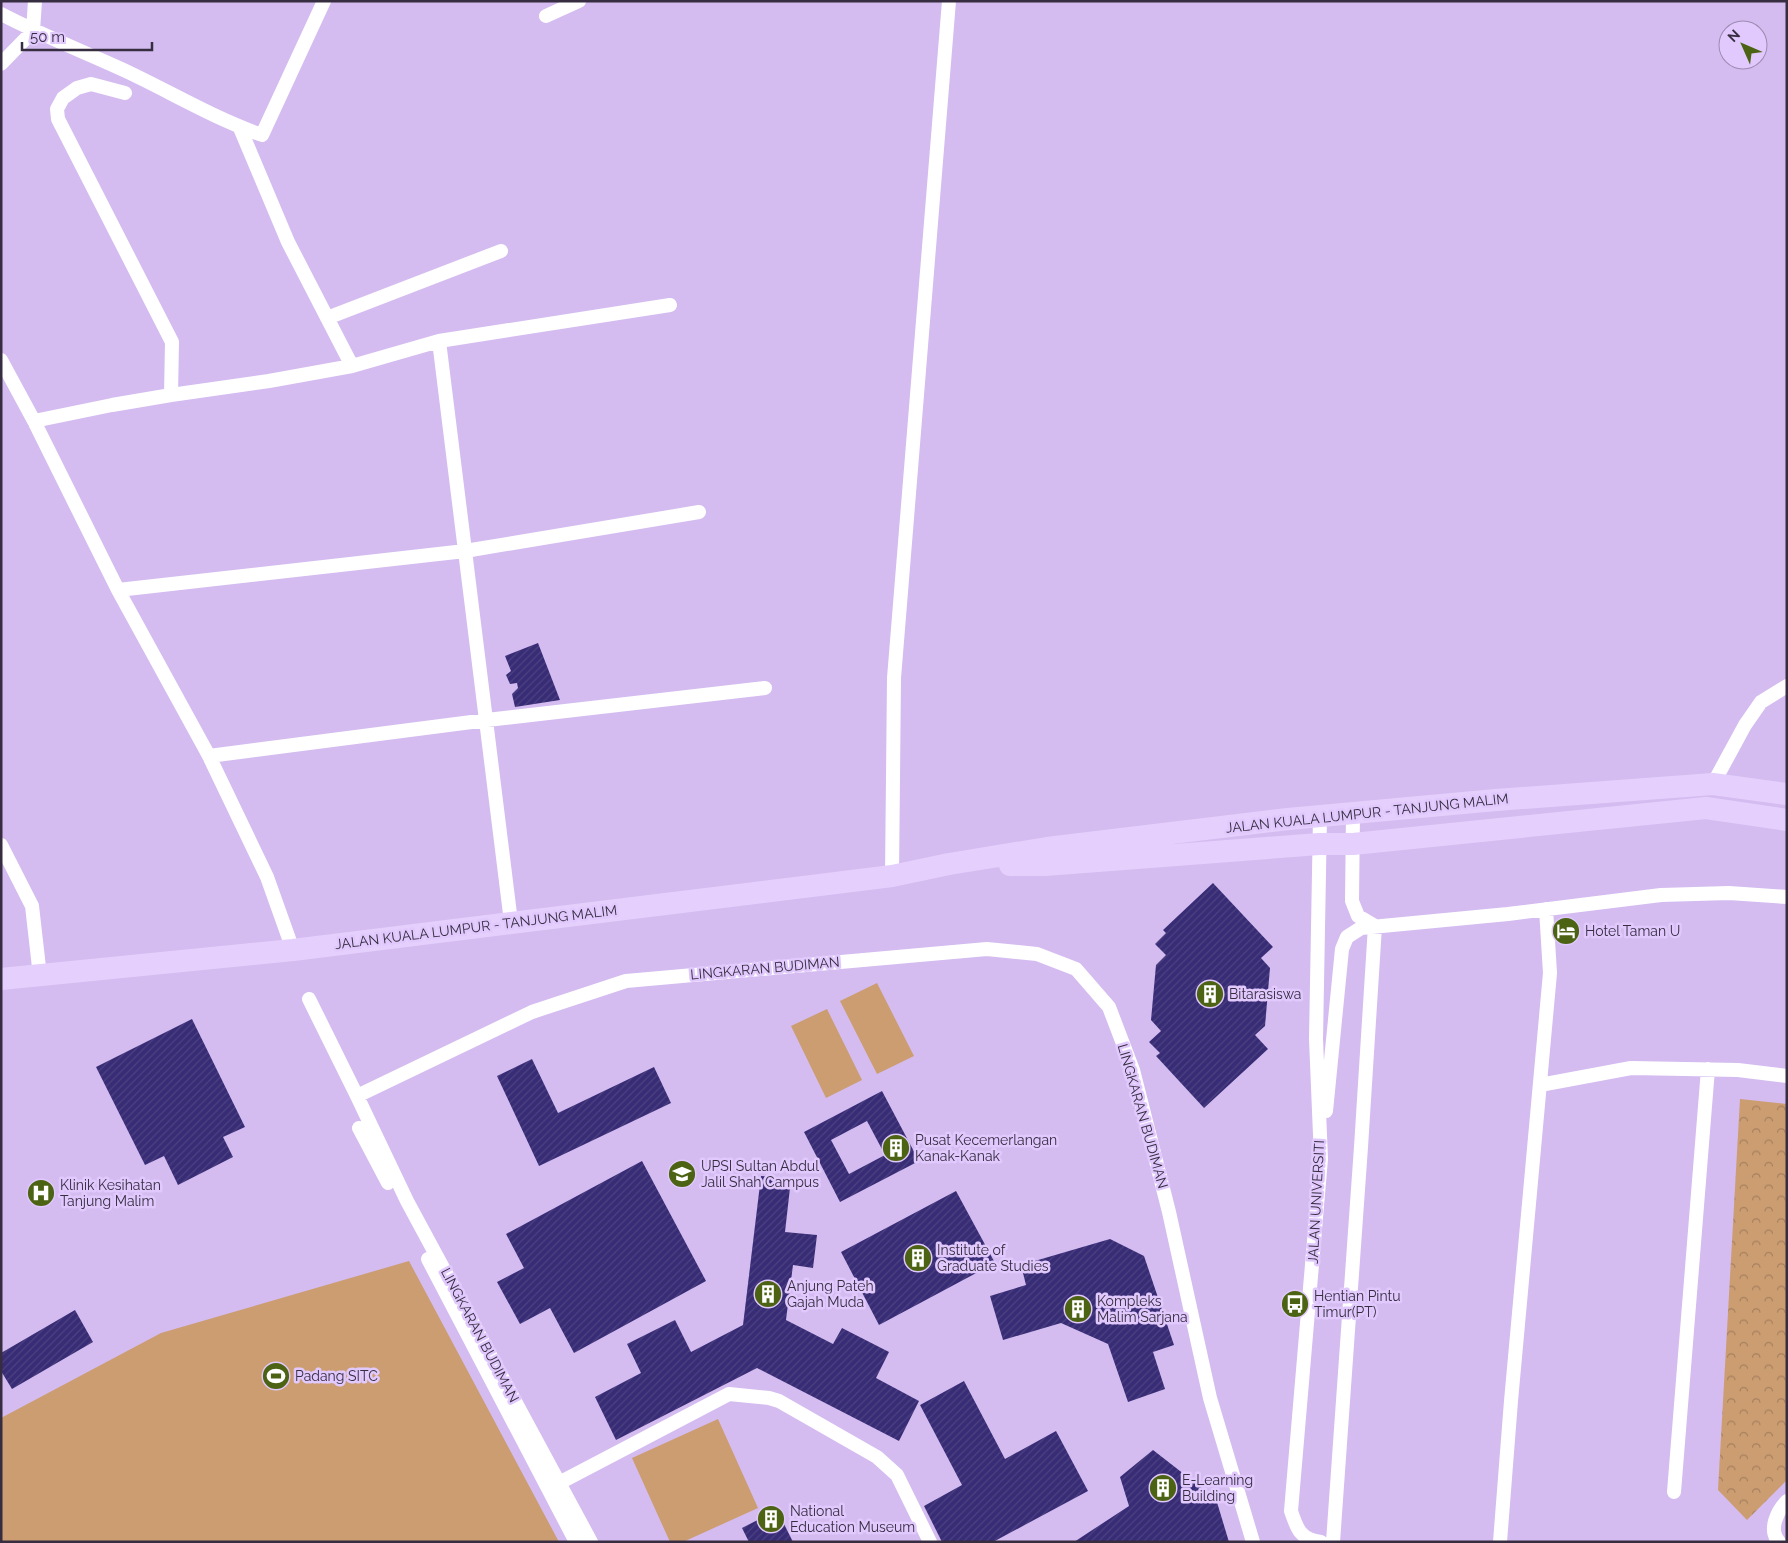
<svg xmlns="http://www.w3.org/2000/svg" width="1788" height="1543" font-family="Raleway,sans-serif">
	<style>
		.park { fill: url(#park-crowns) }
		.pitch { fill: #cb9d71 }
		.building { fill: url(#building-hatch); fill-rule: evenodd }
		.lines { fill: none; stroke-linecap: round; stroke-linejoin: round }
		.street { stroke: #fff; stroke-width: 14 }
		.primary { stroke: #e5d0fd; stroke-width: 22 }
		.labels { text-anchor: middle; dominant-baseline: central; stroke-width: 5; stroke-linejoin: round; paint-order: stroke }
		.street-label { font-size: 14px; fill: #362d41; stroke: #e1c9fd }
		.poi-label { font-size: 14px; fill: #362d41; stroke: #e1c9fd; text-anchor: start }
	</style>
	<defs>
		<pattern id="park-crowns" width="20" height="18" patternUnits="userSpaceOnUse" patternTransform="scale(1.25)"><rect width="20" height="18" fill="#cb9d71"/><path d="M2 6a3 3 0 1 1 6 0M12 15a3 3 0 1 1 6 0" fill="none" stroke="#a6805e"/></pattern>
		<pattern id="building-hatch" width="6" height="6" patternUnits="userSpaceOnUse" patternTransform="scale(1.25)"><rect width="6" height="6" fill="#372c75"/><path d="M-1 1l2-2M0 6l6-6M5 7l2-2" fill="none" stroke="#4c4281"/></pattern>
	</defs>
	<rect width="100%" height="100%" fill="#d4bcf0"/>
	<path class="park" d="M1740,1099L1787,1104V1480L1747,1520L1718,1490Z"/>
	<path class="pitch" d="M877,983L914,1056L877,1074L840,1001Z
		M827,1009L862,1080L826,1098L791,1026Z
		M409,1261L559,1542H1V1418L161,1333Z
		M718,1419L758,1508L683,1542H670L632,1458Z"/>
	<path class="building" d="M538,643L560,700L515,707L512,694L518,688L517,683L510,684L506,675L511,671L505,656Z
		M1213,883L1273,947L1261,958L1270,968L1265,1026L1255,1035L1268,1049L1204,1108L1156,1056L1160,1053L1149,1042L1161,1031L1151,1020L1156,965L1166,955L1155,944L1166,933L1163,930Z
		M192,1019L245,1127L223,1137L233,1157L178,1185L164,1156L145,1165L96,1067Z
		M532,1059L558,1113L654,1067L671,1103L539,1166L497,1076Z
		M882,1091L919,1161L840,1202L804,1132ZM867,1121L885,1155L849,1174L831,1140Z
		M642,1161L706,1281L574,1353L550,1308L520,1324L497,1282L524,1268L506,1234Z
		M761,1176L791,1179L785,1232L817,1235L813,1268L793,1265L786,1320L833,1344L842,1328L889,1352L876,1378L919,1401L899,1441L757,1368L616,1440L595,1397L641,1373L627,1344L675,1320L691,1352L743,1325Z
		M956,1191L995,1263L879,1325L841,1252Z
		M1110,1239L1144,1256L1174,1345L1153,1352L1165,1389L1128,1402L1108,1344L1061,1323L1003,1340L990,1296L1026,1285L1021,1265Z
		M75,1310L93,1342L12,1389L1,1371V1353Z
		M964,1381L1005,1459L1056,1431L1088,1491L993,1542H942L924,1506L962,1485L920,1405Z
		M1153,1450L1216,1499L1229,1542H1074L1129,1506L1120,1477Z
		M777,1510L793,1542H749L742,1528Z"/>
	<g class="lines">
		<path class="street" d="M1,14C43,36 87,53 130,73C174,94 216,119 262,135L324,1
			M546,16L579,1
			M1,64L33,31L35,1
			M125,93L91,84L77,88L63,98L57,109L58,119L172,342L171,395
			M240,128L288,242L352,366
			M327,318L501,251
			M439,341L511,922
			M1,360L34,421L118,590L209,756L267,877L293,950
			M34,421L112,405L171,395L269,381L352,366L439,341L670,305
			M118,590L465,551L699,512
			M209,756L487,720L765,688
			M1713,784L1745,725L1761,702L1787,686
			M1353,814L1352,901L1358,916L1375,926
			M1320,817L1316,1039L1321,1159L1291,1511C1297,1529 1300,1539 1321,1542
			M1,845L32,906L40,976
			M892,876L894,678L949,1
			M309,999L357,1096
			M1540,1085L1631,1068L1738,1070L1787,1076
			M1326,1111L1342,949L1347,937L1361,928L1508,914L1661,895L1729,893L1787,897
			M359,1128L388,1183
			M428,1259L576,1542
			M559,1483L729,1394L769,1398L779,1401L877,1457L897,1475L930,1542
			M1674,1492L1708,1069
			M591,1542L407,1201L357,1096L532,1012L626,981L987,949L1037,954L1076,969L1109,1007L1133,1070L1169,1212L1210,1398L1253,1542
			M1333,1542L1361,1147L1375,926
			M1500,1542L1511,1401L1550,973L1546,909
			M1779,1542C1768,1530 1777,1511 1787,1501"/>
		<path class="primary" d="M1010,865H1045L1319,844H1353L1706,808L1787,820
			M1,979L293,950L892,876L949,864L1047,848L1288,819L1496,800L1713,784L1787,794"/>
	</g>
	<defs>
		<symbol id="hotel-disc" viewBox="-11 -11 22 22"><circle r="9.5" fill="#4b6312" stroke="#e1c9fd"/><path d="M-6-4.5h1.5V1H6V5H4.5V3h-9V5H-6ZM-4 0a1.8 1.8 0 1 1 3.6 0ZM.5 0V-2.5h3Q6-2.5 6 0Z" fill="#fff"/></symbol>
		<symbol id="building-disc" viewBox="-11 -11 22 22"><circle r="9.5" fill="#4b6312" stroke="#e1c9fd"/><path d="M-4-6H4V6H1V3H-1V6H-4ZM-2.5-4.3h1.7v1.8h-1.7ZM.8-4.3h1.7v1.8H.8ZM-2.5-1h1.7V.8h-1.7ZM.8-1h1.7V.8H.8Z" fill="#fff"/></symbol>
		<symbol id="university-disc" viewBox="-11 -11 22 22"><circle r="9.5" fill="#4b6312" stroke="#e1c9fd"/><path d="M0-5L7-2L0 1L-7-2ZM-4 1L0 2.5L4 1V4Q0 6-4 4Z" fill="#fff"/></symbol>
		<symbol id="hospital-disc" viewBox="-11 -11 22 22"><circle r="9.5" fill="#4b6312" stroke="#e1c9fd"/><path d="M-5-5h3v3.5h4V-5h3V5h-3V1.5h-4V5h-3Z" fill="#fff"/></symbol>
		<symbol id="bus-disc" viewBox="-11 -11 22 22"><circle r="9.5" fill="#4b6312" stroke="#e1c9fd"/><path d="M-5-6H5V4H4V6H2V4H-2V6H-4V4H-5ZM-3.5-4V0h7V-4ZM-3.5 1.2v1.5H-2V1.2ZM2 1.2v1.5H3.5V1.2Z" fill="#fff"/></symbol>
		<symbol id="stadium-disc" viewBox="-11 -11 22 22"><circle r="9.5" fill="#4b6312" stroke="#e1c9fd"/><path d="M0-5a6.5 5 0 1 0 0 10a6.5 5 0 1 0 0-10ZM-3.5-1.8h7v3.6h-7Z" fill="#fff"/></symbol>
	</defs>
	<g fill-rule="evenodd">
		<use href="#hotel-disc" x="1550" y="915" width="32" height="32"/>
		<use href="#building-disc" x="1194" y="978" width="32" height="32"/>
		<use href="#building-disc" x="880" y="1132" width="32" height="32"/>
		<use href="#university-disc" x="666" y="1158" width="32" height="32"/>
		<use href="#hospital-disc" x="25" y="1177" width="32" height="32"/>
		<use href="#building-disc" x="902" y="1242" width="32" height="32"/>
		<use href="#building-disc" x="752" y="1278" width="32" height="32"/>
		<use href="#bus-disc" x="1279" y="1288" width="32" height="32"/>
		<use href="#building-disc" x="1062" y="1293" width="32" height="32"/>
		<use href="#stadium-disc" x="260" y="1360" width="32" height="32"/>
		<use href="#building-disc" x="1147" y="1472" width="32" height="32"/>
		<use href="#building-disc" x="755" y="1503" width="32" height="32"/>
	</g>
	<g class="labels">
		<g class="street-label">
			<text transform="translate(1367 813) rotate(-6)">JALAN KUALA LUMPUR - TANJUNG MALIM</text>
			<text transform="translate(476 927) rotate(-7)">JALAN KUALA LUMPUR - TANJUNG MALIM</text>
			<text transform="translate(765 968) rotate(-5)">LINGKARAN BUDIMAN</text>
			<text transform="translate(1143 1116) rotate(74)">LINGKARAN BUDIMAN</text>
			<text transform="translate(1316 1202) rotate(-87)">JALAN UNIVERSITI</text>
			<text transform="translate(480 1335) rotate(62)">LINGKARAN BUDIMAN</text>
		</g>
		<g class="poi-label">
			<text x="1585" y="931">Hotel Taman U</text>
			<text x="1229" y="994">Bitarasiswa</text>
			<text x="915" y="1140">Pusat Kecemerlangan<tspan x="915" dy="16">Kanak-Kanak</tspan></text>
			<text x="701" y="1166">UPSI Sultan Abdul<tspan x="701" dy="16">Jalil Shah Campus</tspan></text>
			<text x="60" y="1185">Klinik Kesihatan<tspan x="60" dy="16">Tanjung Malim</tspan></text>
			<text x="937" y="1250">Institute of<tspan x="937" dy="16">Graduate Studies</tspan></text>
			<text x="787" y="1286">Anjung Pateh<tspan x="787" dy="16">Gajah Muda</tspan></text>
			<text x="1314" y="1296">Hentian Pintu<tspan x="1314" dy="16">Timur(PT)</tspan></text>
			<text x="1097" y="1301">Kompleks<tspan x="1097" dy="16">Malim Sarjana</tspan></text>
			<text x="295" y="1376">Padang SITC</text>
			<text x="1182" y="1480">E-Learning<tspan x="1182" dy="16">Building</tspan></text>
			<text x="790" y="1511">National<tspan x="790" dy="16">Education Museum</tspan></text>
		</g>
	</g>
	<rect width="1788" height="1543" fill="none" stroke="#362d41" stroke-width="5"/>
	<g transform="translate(1743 45) rotate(315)"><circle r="24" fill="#e1c9fd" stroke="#9d8bb2"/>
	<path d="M0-4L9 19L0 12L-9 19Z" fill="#4b6312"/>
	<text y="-8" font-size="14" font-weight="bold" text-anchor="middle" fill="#362d41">N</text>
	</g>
	<path d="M22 42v8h130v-8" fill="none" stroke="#362d41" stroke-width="2.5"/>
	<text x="30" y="42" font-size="15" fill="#362d41" stroke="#e1c9fd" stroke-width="4" paint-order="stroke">50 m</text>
</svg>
